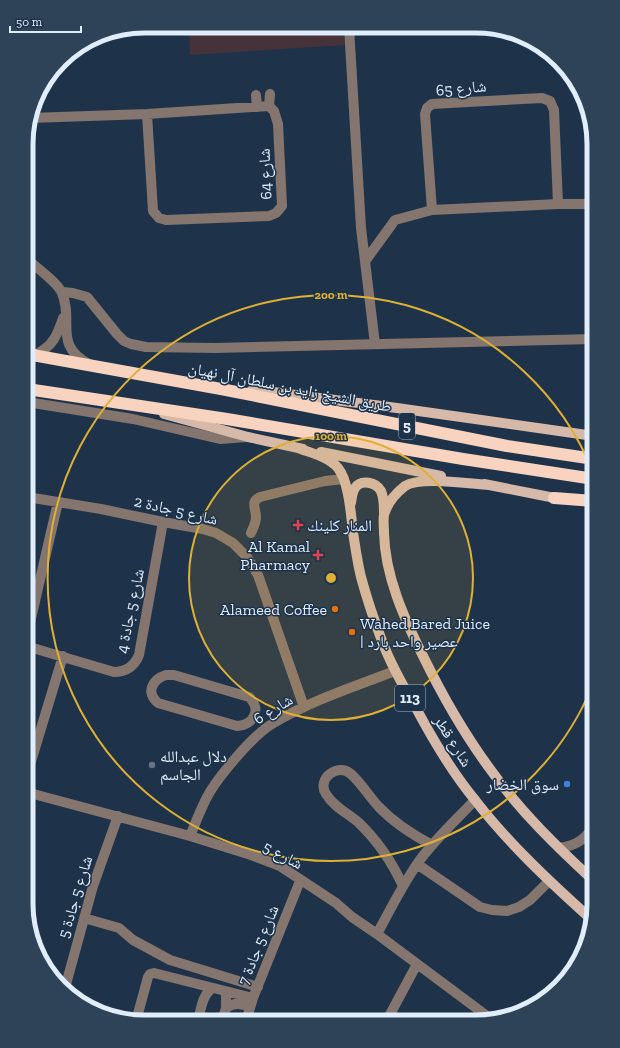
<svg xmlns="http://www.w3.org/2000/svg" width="620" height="1048" font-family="'Zilla Slab','Noto Naskh Arabic',serif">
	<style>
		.education { fill: #46333a }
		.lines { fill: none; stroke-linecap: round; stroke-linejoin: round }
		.minor { stroke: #84756e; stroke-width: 10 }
		.major { stroke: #d6b9a9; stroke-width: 10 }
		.highway { stroke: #f7d3c0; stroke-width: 12 }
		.ring { fill: none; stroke: #dfb034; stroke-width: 2 }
		.health-dot { fill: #e0444e; stroke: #1e334a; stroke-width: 1.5 }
		.food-dot { fill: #e8710a; stroke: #1e334a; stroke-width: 1.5 }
		.worship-dot { fill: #6b7280; stroke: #1e334a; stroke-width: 1.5 }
		.shop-dot { fill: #3f7fe0; stroke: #1e334a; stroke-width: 1.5 }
		.labels { text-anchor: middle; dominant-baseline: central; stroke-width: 3; stroke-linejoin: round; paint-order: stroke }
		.shield { fill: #1e334a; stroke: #a6b5c7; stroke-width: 1 }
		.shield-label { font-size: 15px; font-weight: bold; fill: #e0edfc }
		.street-label { font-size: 16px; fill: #e0edfc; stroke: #1e334a }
		.poi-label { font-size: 16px; fill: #e0edfc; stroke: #1e334a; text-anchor: start }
		.rim { fill: none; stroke: #e0edfc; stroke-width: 5 }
		.centre { fill: #dfb034; stroke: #1e334a; stroke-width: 2 }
		.ring-label { font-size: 12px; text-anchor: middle; font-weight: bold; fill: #dfb034; stroke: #1e334a; stroke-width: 3; stroke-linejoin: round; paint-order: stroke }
	</style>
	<rect width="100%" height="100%" fill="#1e334a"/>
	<path class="education" d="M189,26L343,27L345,45L190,55Z"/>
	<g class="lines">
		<path class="minor" d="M349,27L361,228L375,344
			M256,95L257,107
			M269,106L270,94
			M30,118L147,114L269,106L274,111L278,124L282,206L276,213L269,216L166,220L159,218L153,211L147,114
			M432,210L425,114L427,108L432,104L542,98L550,101L554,110L558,204
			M27,259C37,268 57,282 62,293C74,322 53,345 89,364
			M366,260L395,220L432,210L558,204H594
			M62,292L73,293L87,297L117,334L124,341L131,344L146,347L215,348L594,339
			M35,355C53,346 57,336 63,318
			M27,402L133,419L220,439L247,437
			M27,497L101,509L163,522L203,529L216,533L233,543L247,557L258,575L304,707
			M251,533C253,528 256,523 256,517C256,508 250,502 260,497L325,481L344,479
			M26,640L58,502
			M26,646L114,672C126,672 134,667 139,655L163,522
			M166,675H174L249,697C262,709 254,725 237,726L158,703C145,692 153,679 166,675Z
			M594,736L591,722L594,714
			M26,778L63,656
			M26,792L190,836L251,855L280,866L336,903L352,917L377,934L491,1019
			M190,836C195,824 200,811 206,799C216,779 252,736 272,724C310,701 353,687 395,671
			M559,848C575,846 588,839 594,823
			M417,864L480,907L492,910L507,911L519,907L530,900L549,881
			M403,886C392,862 377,840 358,822C347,813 333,806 326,794C316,779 338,762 351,774C361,783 369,796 378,806C394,823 413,835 432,845
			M84,918L119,928L133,940L170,960L258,987
			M377,934C390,910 402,886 417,864C433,841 455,821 475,800
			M65,988L93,886L118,816
			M226,1008C234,1002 242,1003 250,1007
			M136,1021L148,977L150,974L154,973L253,998
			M198,1021C201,1009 202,996 212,988
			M222,1021L226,1008V992
			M246,1021L253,998L300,881
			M386,1022L417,964"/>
		<path class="major" d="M251,391L273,392L397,408L594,436
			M164,414L248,437L303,449
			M298,448C311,453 329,457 338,468C350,483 351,520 354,539C356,552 358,565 361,577C367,599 374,620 382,641C391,665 403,686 416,708C433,740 452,772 475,800C509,844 550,882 591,919
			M321,452L441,476
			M484,484L560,499
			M489,485C469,484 421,476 405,486C396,493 387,504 384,515C383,520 384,528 384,533C385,576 404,618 423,656C443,697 466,737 493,773C522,813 558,848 594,881
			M351,503C352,498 352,492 355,488C361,479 376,482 381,491C384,498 384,506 384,513"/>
		<path class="highway" d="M27,354L221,389L507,446L594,459
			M27,389L227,419L463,459L594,479
			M554,498L594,501"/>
	</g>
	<circle cx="331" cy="578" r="142" fill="#dfb034" fill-opacity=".12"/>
	<g class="ring">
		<circle cx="331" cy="578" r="142"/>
		<path d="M593 684A283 283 0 1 1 593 472"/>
	</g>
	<g class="health-dot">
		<path d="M296 519h4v4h4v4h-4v4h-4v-4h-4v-4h4z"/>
		<path d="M316 549h4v4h4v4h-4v4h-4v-4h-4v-4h4z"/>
	</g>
	<g class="food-dot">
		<circle cx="335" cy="609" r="4"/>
		<circle cx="352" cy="632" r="4"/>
	</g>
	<circle class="worship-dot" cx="152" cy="765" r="4"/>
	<circle class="shop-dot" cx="567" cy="784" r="4"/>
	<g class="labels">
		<g class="shield">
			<rect x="399" y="413" width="16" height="26" rx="3"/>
			<rect x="395" y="685" width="30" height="26" rx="3"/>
		</g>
		<g class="shield-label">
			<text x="407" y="426">5</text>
			<text x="410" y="698">113</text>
		</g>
		<g class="street-label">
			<text transform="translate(461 88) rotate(-5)">شارع 65</text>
			<text transform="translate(265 174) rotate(-92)">شارع 64</text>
			<text transform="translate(290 387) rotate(11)">طريق الشيخ زايد بن سلطان آل نهيان</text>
			<text transform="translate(176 510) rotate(13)">شارع 5 جادة 2</text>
			<text transform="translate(130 611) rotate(-78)">شارع 5 جادة 4</text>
			<text transform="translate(273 709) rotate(-31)">شارع 6</text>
			<text transform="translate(453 741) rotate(58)">شارع قطر</text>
			<text transform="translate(283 855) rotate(28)">شارع 5</text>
			<text transform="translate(75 897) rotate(-73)">شارع 5 جادة 5</text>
			<text transform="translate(258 945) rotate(-68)">شارع 5 جادة 7</text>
		</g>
		<g class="poi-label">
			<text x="307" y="525">المنار كلينك</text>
			<text x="310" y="546" text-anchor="end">Al Kamal<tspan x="310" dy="18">Pharmacy</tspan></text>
			<text x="327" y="609" text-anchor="end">Alameed Coffee</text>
			<text x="360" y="623">Wahed Bared Juice<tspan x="360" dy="18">| عصير واحد بارد</tspan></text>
			<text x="160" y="756">دلال عبدالله<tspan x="160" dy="18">الجاسم</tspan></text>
			<text x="559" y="784" text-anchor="end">سوق الخضار</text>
		</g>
	</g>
	<path d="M0 0H620V1048H0ZM144 33H476A111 111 0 0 1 587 144V904A111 111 0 0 1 476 1015H144A111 111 0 0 1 33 904V144A111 111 0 0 1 144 33Z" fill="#2e4258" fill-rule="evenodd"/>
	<path class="rim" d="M144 33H476A111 111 0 0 1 587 144V904A111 111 0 0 1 476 1015H144A111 111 0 0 1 33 904V144A111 111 0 0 1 144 33Z"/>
	<circle cx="331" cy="578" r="6" class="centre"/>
	<g class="ring-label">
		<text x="331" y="299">200 m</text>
		<text x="331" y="440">100 m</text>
	</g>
	<path d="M10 26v6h71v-6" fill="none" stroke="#e0edfc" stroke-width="2"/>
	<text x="16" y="26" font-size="12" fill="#e0edfc" stroke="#1e334a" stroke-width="3" paint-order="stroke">50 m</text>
</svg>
